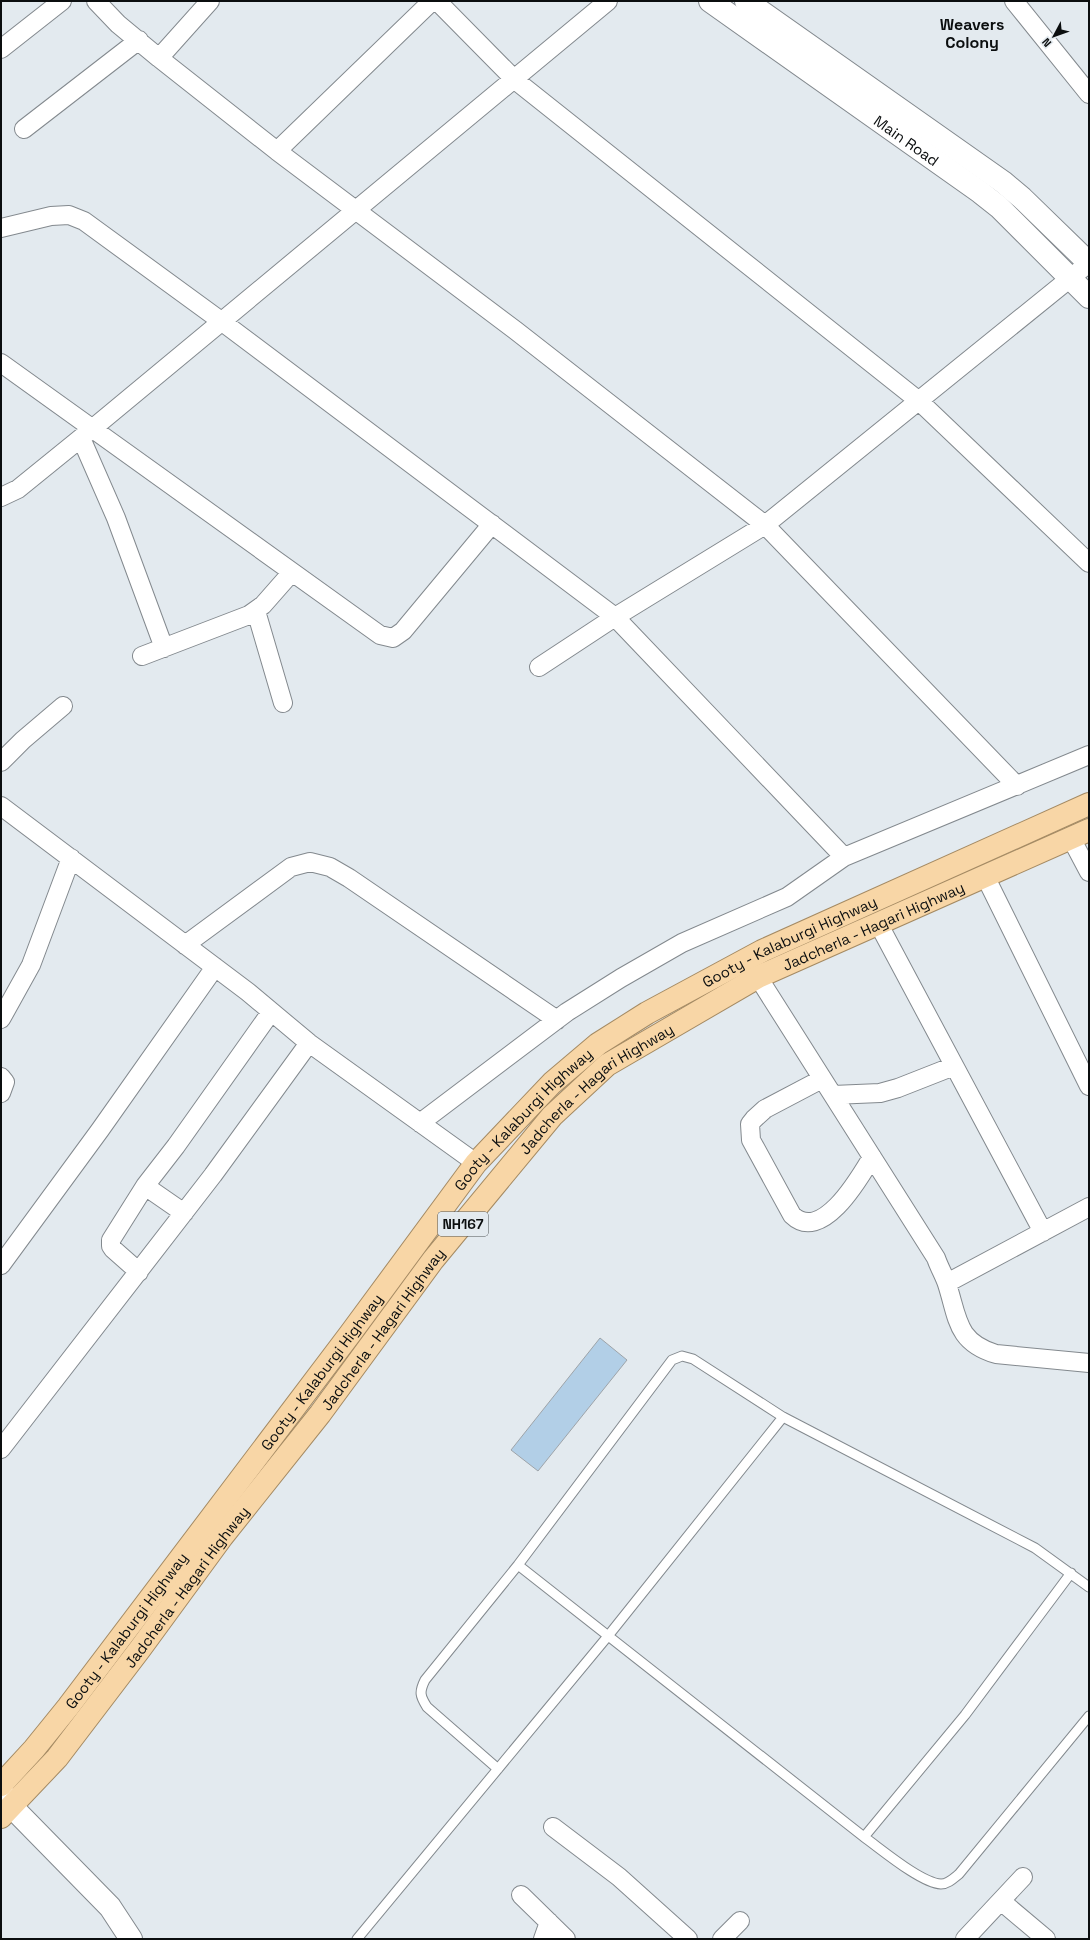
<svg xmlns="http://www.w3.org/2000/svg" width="1090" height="1940" font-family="'Space Grotesk',sans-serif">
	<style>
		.building { fill: #b2cfe7; stroke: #9ea4a9 }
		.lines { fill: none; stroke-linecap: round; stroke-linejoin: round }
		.service-casing { stroke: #83898e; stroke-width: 11 }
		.minor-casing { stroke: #83898e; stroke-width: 20 }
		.tertiary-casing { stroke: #83898e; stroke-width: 24 }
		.secondary-casing { stroke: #83898e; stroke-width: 24 }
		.trunk-casing { stroke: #a48a63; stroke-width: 24 }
		.service { stroke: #fff; stroke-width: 9 }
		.minor { stroke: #fff; stroke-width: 18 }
		.tertiary { stroke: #fff; stroke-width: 22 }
		.secondary { stroke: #fff; stroke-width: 22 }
		.trunk { stroke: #f8d6a6; stroke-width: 22 }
		.labels { text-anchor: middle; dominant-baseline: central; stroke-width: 4; stroke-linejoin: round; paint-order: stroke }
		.shield { fill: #e3eaef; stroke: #4c5052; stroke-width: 1 }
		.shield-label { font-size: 14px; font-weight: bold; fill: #0b0e0f }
		.street-label { font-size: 15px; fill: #0b0e0f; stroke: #e3eaef }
		.neighbourhood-label { font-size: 16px; font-weight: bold; fill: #0b0e0f; stroke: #e3eaef }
	</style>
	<rect width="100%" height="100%" fill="#e3eaef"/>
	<path class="building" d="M600,1338L627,1360L538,1471L511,1450Z"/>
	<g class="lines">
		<defs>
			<path id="service" d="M518,1565L864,1837C881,1849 921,1883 941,1884C948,1884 954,1878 959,1874L1089,1716
				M498,1769L427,1707C420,1696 419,1692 425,1680L518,1565L672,1360L682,1356L693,1359L783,1417L1035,1548L1089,1587
				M864,1837L965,1715L1071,1573
				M357,1939L608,1636L783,1417"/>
			<path id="minor" d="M96,1L118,24L159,58L277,151L515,330L765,525L1017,786
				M437,1L515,80L919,401L1089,563
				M1014,1L1089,94
				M1,49L62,1
				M159,58L210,1
				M24,129L139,40
				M277,151L432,1
				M1,228L51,216L69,215L84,221L221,321L615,617L844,857
				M1,363L380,635L393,638L403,631L492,524
				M81,438L116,518L164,648
				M1,497L18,489L92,429L608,1
				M256,611L283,703
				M142,656L249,615L263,605L292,572
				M539,667L615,617L765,525L1089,263
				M1,762L23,740L63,706
				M1,806L248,992L309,1043L476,1163
				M1071,838L1089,872
				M985,876L1089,1086
				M878,923L1043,1232
				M185,945L291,867L310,862L330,867L349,878L557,1020
				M758,977L936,1258C939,1267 944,1275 947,1284C958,1318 956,1342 996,1354L1089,1363
				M1,1019L31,965L71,858
				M1,1077L5,1082L1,1093
				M822,1079L765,1109L754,1119L750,1124L751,1140L792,1215C822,1244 860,1177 872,1157
				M833,1095L880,1093L898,1088L954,1066
				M420,1123L567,1012L621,978L682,943L787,897L844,857L1089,755
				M145,1186L184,1213
				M1,1265L100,1130L215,967
				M139,1272L113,1249L111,1246V1240L145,1186L176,1146L271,1012
				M947,1283L1089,1207
				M1,1449L213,1175L309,1043
				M553,1827L619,1877L688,1939
				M521,1895L566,1939
				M1001,1901L1046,1939
				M543,1939L549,1922
				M722,1939L740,1921
				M965,1939L1023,1877"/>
			<g id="tertiary">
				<path id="s1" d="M710,1L980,192L999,207L1089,297"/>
				<path d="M746,1L1003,182L1022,198L1089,263"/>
			</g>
			<path id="secondary" d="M1,1791L12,1807L110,1907L131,1939"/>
			<g id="trunk">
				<path id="s2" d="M1,1785L34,1749L68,1707L350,1334L476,1163L552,1083L598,1044L647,1013L762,951L1089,804"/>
				<path id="s3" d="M1,1817L57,1758L140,1649L222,1537L320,1414L433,1260L552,1116L607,1065L758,977L1089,830"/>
			</g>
		</defs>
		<use href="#service" class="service-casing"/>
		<use href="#minor" class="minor-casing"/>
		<use href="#tertiary" class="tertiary-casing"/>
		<use href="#secondary" class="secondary-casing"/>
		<use href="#trunk" class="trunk-casing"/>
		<use href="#service" class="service"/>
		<use href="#minor" class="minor"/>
		<use href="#tertiary" class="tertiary"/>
		<use href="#secondary" class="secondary"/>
		<use href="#trunk" class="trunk"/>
	</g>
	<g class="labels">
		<rect class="shield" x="438" y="1212" width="50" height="24" rx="3"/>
		<g class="shield-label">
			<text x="463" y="1224">NH167</text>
		</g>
		<g class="street-label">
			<text stroke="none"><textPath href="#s1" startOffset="241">Main Road</textPath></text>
			<text stroke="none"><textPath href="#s3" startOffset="1268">Jadcherla - Hagari Highway</textPath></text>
			<text stroke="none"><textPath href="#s2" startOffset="1171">Gooty - Kalaburgi Highway</textPath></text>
			<text stroke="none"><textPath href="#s3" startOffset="944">Jadcherla - Hagari Highway</textPath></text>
			<text stroke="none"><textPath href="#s2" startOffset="847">Gooty - Kalaburgi Highway</textPath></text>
			<text stroke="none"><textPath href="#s3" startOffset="620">Jadcherla - Hagari Highway</textPath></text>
			<text stroke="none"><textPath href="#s2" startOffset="523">Gooty - Kalaburgi Highway</textPath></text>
			<text stroke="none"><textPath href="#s3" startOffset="296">Jadcherla - Hagari Highway</textPath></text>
			<text stroke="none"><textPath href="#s2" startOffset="199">Gooty - Kalaburgi Highway</textPath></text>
		</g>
		<g class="neighbourhood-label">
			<text x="972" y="24">Weavers<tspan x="972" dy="18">Colony</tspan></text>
		</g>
	</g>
	<rect width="1090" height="1940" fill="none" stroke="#0b0e0f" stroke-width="4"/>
	<g transform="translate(1054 36) rotate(229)" stroke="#e3eaef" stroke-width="3" paint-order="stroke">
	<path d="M0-3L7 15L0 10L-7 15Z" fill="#0b0e0f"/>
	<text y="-6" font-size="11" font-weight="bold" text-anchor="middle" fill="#0b0e0f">N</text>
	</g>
</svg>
